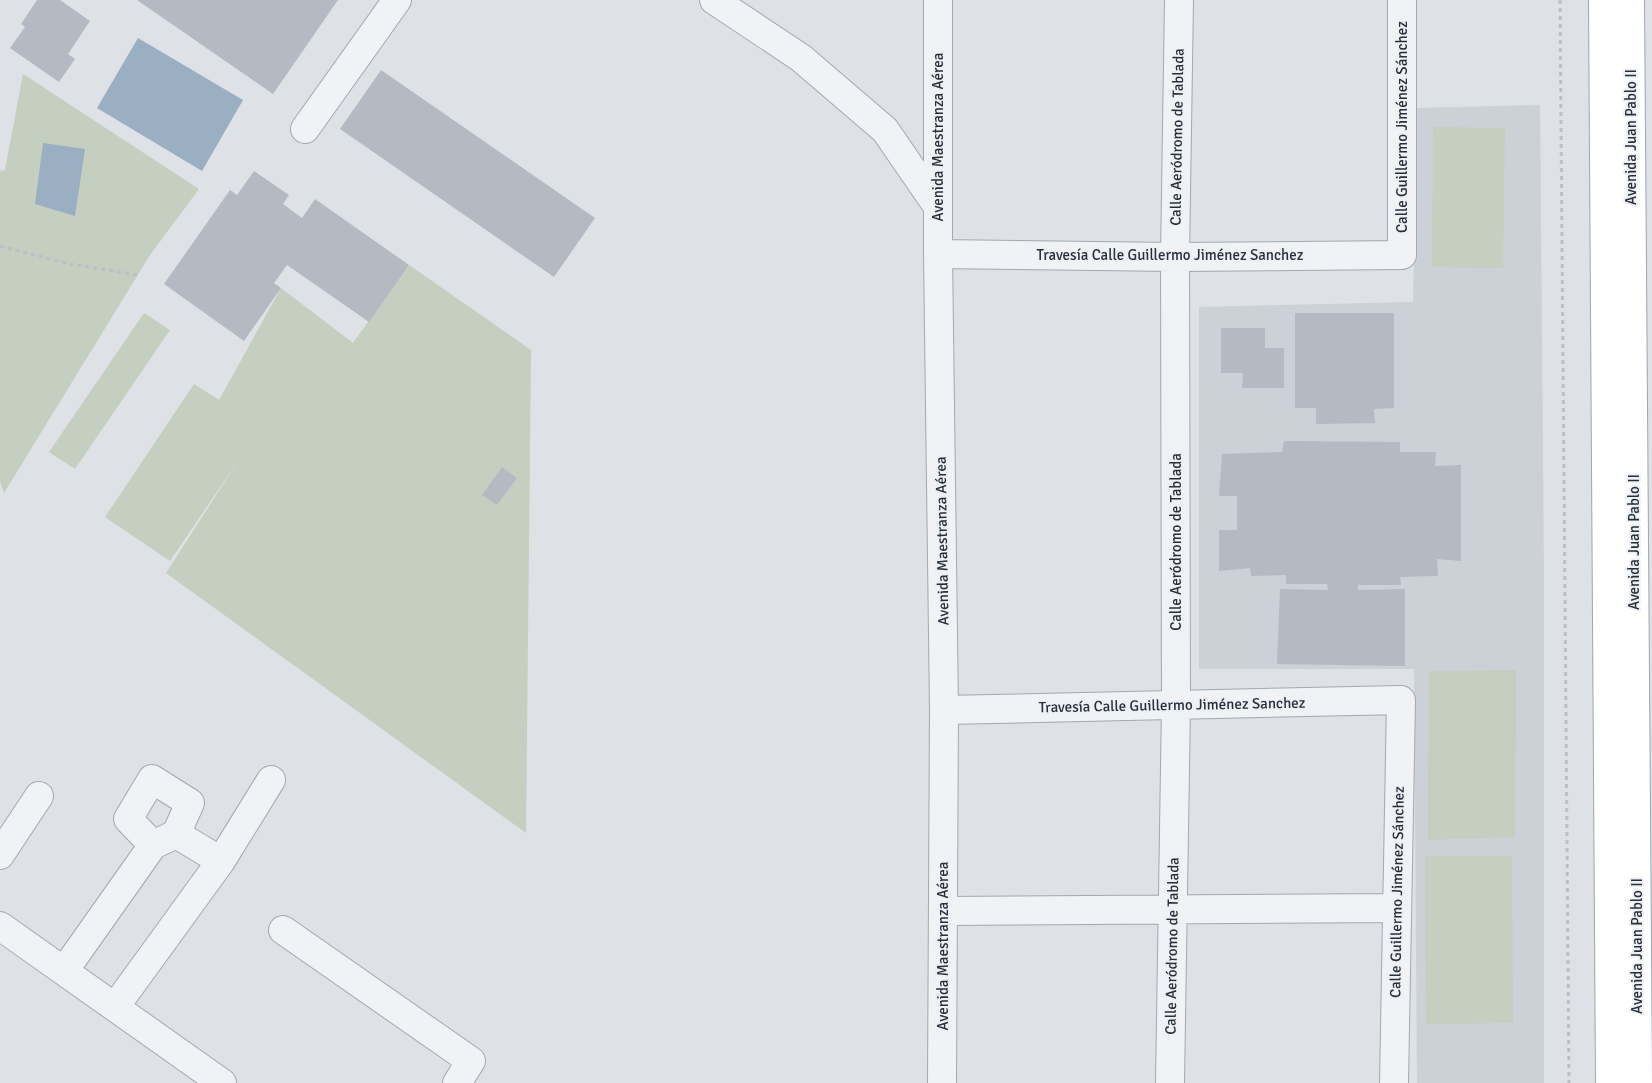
<svg xmlns="http://www.w3.org/2000/svg" width="1652" height="1083" font-family="Signika,sans-serif">
	<style>
		.built { fill: #ccd0d7 }
		.green { fill: #c4cfbf }
		.water { fill: #9bafc3 }
		.building { fill: #b5bac2 }
		.lines { fill: none; stroke-linecap: round; stroke-linejoin: round }
		.street-casing { stroke: #a4a8af; stroke-width: 30 }
		.primary-casing { stroke: #9ea6b1; stroke-width: 30 }
		.path { stroke: #bcbfc5; stroke-width: 3; stroke-dasharray: 4 4; stroke-linecap: butt }
		.street { stroke: #f0f2f5; stroke-width: 28 }
		.primary { stroke: #fff; stroke-width: 28 }
		.labels { text-anchor: middle; dominant-baseline: central; stroke-width: 4; stroke-linejoin: round; paint-order: stroke }
		.street-label { font-size: 15px; fill: #282f3b; stroke: #edf0f4 }
	</style>
	<rect width="100%" height="100%" fill="#dee1e6"/>
	<path class="built" d="M1540,105L1544,578V1083H1417L1414,669H1199V307L1413,302L1417,108Z"/>
	<path class="green" d="M23,74L199,189L150,255L4,493L0,481V171L5,170Z
		M1433,127L1505,128L1503,268L1432,267Z
		M409,265L531,350L526,833L166,573L240,458L170,561L105,517L194,384L219,400L281,288L353,343Z
		M144,313L170,330L75,469L49,452Z
		M1516,670L1515,837L1428,840L1429,671Z
		M1425,856H1512L1513,1023L1426,1024Z"/>
	<path class="water" d="M138,38L243,100L202,171L97,108Z
		M43,143L85,149L75,216L35,204Z"/>
	<path class="building" d="M37,0H60L90,21L68,54L75,59L59,82L10,48L25,27L21,24Z
		M137,0H338L273,94Z
		M381,70L595,218L554,277L340,129Z
		M254,171L289,195L283,204L302,218L315,199L409,265L369,322L287,265L274,283L281,288L244,341L164,284L230,190L237,195Z
		M1295,313H1394V408L1374,409L1375,423L1316,424V408H1295Z
		M1221,328H1265V348H1284V388H1242L1243,373H1221Z
		M1284,441L1400,442V452H1436L1435,466L1461,465V561L1437,559L1438,576L1400,577L1401,585H1358V590L1405,589V666L1277,664L1280,589L1328,590L1327,584H1286V575L1251,576L1250,568L1219,571V530H1237V496H1219L1222,454L1282,452Z
		M502,467L517,478L497,505L482,495Z"/>
	<g class="lines">
		<defs>
			<path id="street" d="M714,0L801,58L885,130L938,207
				M938,0V254L944,710L942,1083
				M305,129L397,0
				M938,254L1175,257L1402,255V0
				M944,710L1401,700L1394,1083
				M176,834L190,803L152,779L128,819L153,845L176,834L221,861
				M0,855L39,796
				M943,911L1397,908
				M0,926L222,1083
				M283,930L471,1061L457,1083
				M64,971L153,845
				M115,1007L221,861L271,780
				M1170,1083L1176,704L1175,257L1179,0"/>
			<path id="primary" d="M1603,0L1610,1083
				M1630,0L1638,1083"/>
		</defs>
		<use href="#street" class="street-casing"/>
		<use href="#primary" class="primary-casing"/>
		<path class="path" d="M1560,0L1569,1083
			M0,246L70,264L138,275"/>
		<use href="#street" class="street"/>
		<use href="#primary" class="primary"/>
	</g>
	<g class="labels">
		<g class="street-label">
			<text transform="translate(1402 127) rotate(-90)">Calle Guillermo Jiménez Sánchez</text>
			<text transform="translate(938 137) rotate(-90)">Avenida Maestranza Aérea</text>
			<text transform="translate(1177 137) rotate(-89)">Calle Aeródromo de Tablada</text>
			<text transform="translate(1631 137) rotate(-90)">Avenida Juan Pablo II</text>
			<text x="1170" y="255">Travesía Calle Guillermo Jiménez Sanchez</text>
			<text transform="translate(942 541) rotate(-91)">Avenida Maestranza Aérea</text>
			<text transform="translate(1176 542) rotate(-90)">Calle Aeródromo de Tablada</text>
			<text transform="translate(1634 542) rotate(-90)">Avenida Juan Pablo II</text>
			<text transform="translate(1172 705) rotate(-1)">Travesía Calle Guillermo Jiménez Sanchez</text>
			<text transform="translate(1397 892) rotate(-89)">Calle Guillermo Jiménez Sánchez</text>
			<text transform="translate(943 946) rotate(-90)">Avenida Maestranza Aérea</text>
			<text transform="translate(1172 946) rotate(-89)">Calle Aeródromo de Tablada</text>
			<text transform="translate(1637 946) rotate(-90)">Avenida Juan Pablo II</text>
		</g>
	</g>
</svg>
